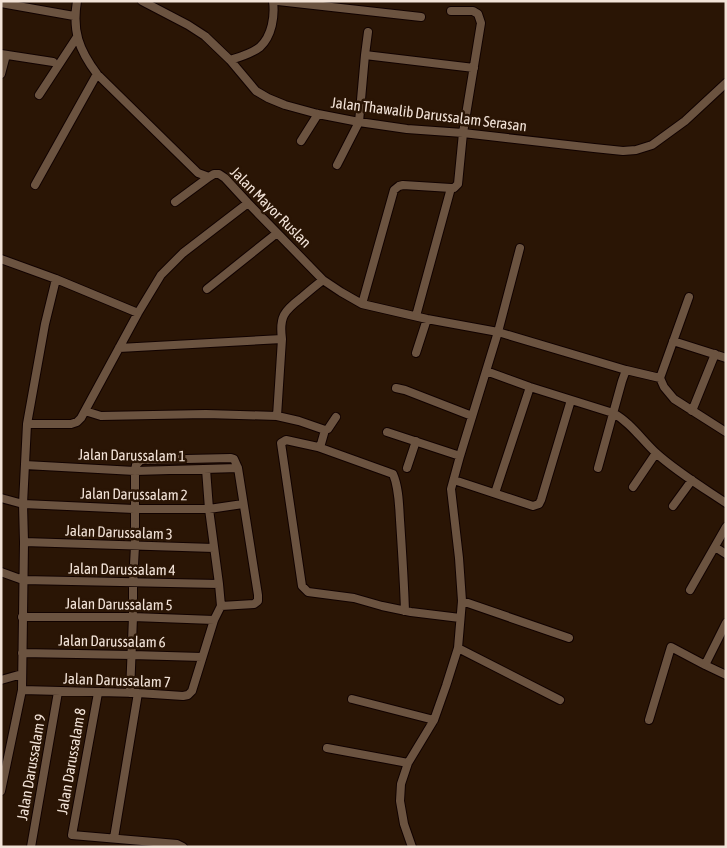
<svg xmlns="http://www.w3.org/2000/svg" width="727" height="848" font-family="'Asap Condensed',sans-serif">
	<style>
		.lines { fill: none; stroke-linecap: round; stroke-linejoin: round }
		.minor-casing { stroke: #110200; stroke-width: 10 }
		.minor { stroke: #6b5340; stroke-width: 8 }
		.labels { text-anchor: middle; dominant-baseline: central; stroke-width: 5; stroke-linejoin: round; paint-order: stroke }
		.street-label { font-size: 15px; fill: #f2e3d8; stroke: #2a1505 }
	</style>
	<rect width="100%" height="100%" fill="#2a1505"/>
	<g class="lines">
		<defs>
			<path id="minor" d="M77,1C72,31 79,50 97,74L198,173L209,177L214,174H219L225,178L248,203L323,280L341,292L362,304L427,319L498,332L626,370L622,381L598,468
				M142,1L188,25L205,36L230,60L256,91L268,98L285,105L318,114L359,122L407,129L463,133L594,148L623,151L636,150L652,145L685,121L726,83
				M278,1L421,17
				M1,3L74,16
				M1,54L53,62
				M365,55L474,68
				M230,60C240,57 251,54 260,47C272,36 275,16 273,1
				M1,74L6,55
				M39,95L77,37
				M301,141L318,114
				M337,165L359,122L365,55L368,32
				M35,185L97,74
				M175,202L209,177
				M1,259L56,279L138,313
				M207,289L277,233
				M689,297L660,378L664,387L674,399L726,432
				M362,304L394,190L399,186L403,185L451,188H454L458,184L463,133L481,23L478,14L473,11H451
				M416,316L451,188
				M673,341L726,358
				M119,348L282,339
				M416,353L427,319
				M626,370L660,378
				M486,371L530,387L613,413C630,422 642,440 656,453C677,472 702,487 726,503
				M396,388L405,390L472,416
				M85,411L101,416L206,414L277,416L299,421L325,430L328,429L336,417
				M692,411L715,354
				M277,416L282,339C279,317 284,311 301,298C308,292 315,286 323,280
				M27,424H71L77,422L81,418L138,313L161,275L183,253L248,203
				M325,430L321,444L318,447L286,440L281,443L302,586L308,592L354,598L382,606L411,612L460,618
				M387,432L460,456
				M318,447L393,474C399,488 399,505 400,520C402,550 404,580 405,611
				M25,465L135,471L238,468
				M407,468L416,441
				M454,480L533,506L539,504L541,500L571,400
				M633,487L656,453
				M495,493L530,387
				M1,498L23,504L134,509H209L243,504
				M673,506L692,480
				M24,542L214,548
				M715,547L726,554
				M1,572L23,580L219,584
				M690,590L726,527
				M462,601L569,638
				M22,617H133L214,620
				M458,648L560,700
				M22,653L132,655L202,657
				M705,665L726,675
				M1,680L22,674
				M22,690L138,693L183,696L188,695L192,691L214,620L221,606L219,584L209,509L206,469
				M98,693L72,835L177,844L183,847
				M130,693L133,617V583L135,546V471L136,465L141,460L231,458L234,459L238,468L258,595V601L254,604L221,606
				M352,699L434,720
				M649,720L671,647L705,665L726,623
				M327,748L408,763
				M1,791L22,690L24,542L23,504L27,424L45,324L56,279
				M114,838L138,693
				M31,847L58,692
				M412,847L404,824L400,801L401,784L408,763L434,720L446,686L458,648L462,601L459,558L451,489L460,456L498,332L520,248"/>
		</defs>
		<use href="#minor" class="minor-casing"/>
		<use href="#minor" class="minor"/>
	</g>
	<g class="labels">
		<g class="street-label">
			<text transform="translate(429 114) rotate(7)">Jalan Thawalib Darussalam Serasan</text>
			<text transform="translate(271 207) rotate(45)">Jalan Mayor Ruslan</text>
			<text transform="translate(132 455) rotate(1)">Jalan Darussalam 1</text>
			<text transform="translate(134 494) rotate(1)">Jalan Darussalam 2</text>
			<text transform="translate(119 532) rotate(2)">Jalan Darussalam 3</text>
			<text transform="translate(122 569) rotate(1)">Jalan Darussalam 4</text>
			<text transform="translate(119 604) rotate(1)">Jalan Darussalam 5</text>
			<text transform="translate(112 641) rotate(1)">Jalan Darussalam 6</text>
			<text transform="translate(117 680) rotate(2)">Jalan Darussalam 7</text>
			<text transform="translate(71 761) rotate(-80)">Jalan Darussalam 8</text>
			<text transform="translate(31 767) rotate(-80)">Jalan Darussalam 9</text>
		</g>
	</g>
	<rect width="727" height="848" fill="none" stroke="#f2e3d8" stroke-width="5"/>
</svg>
